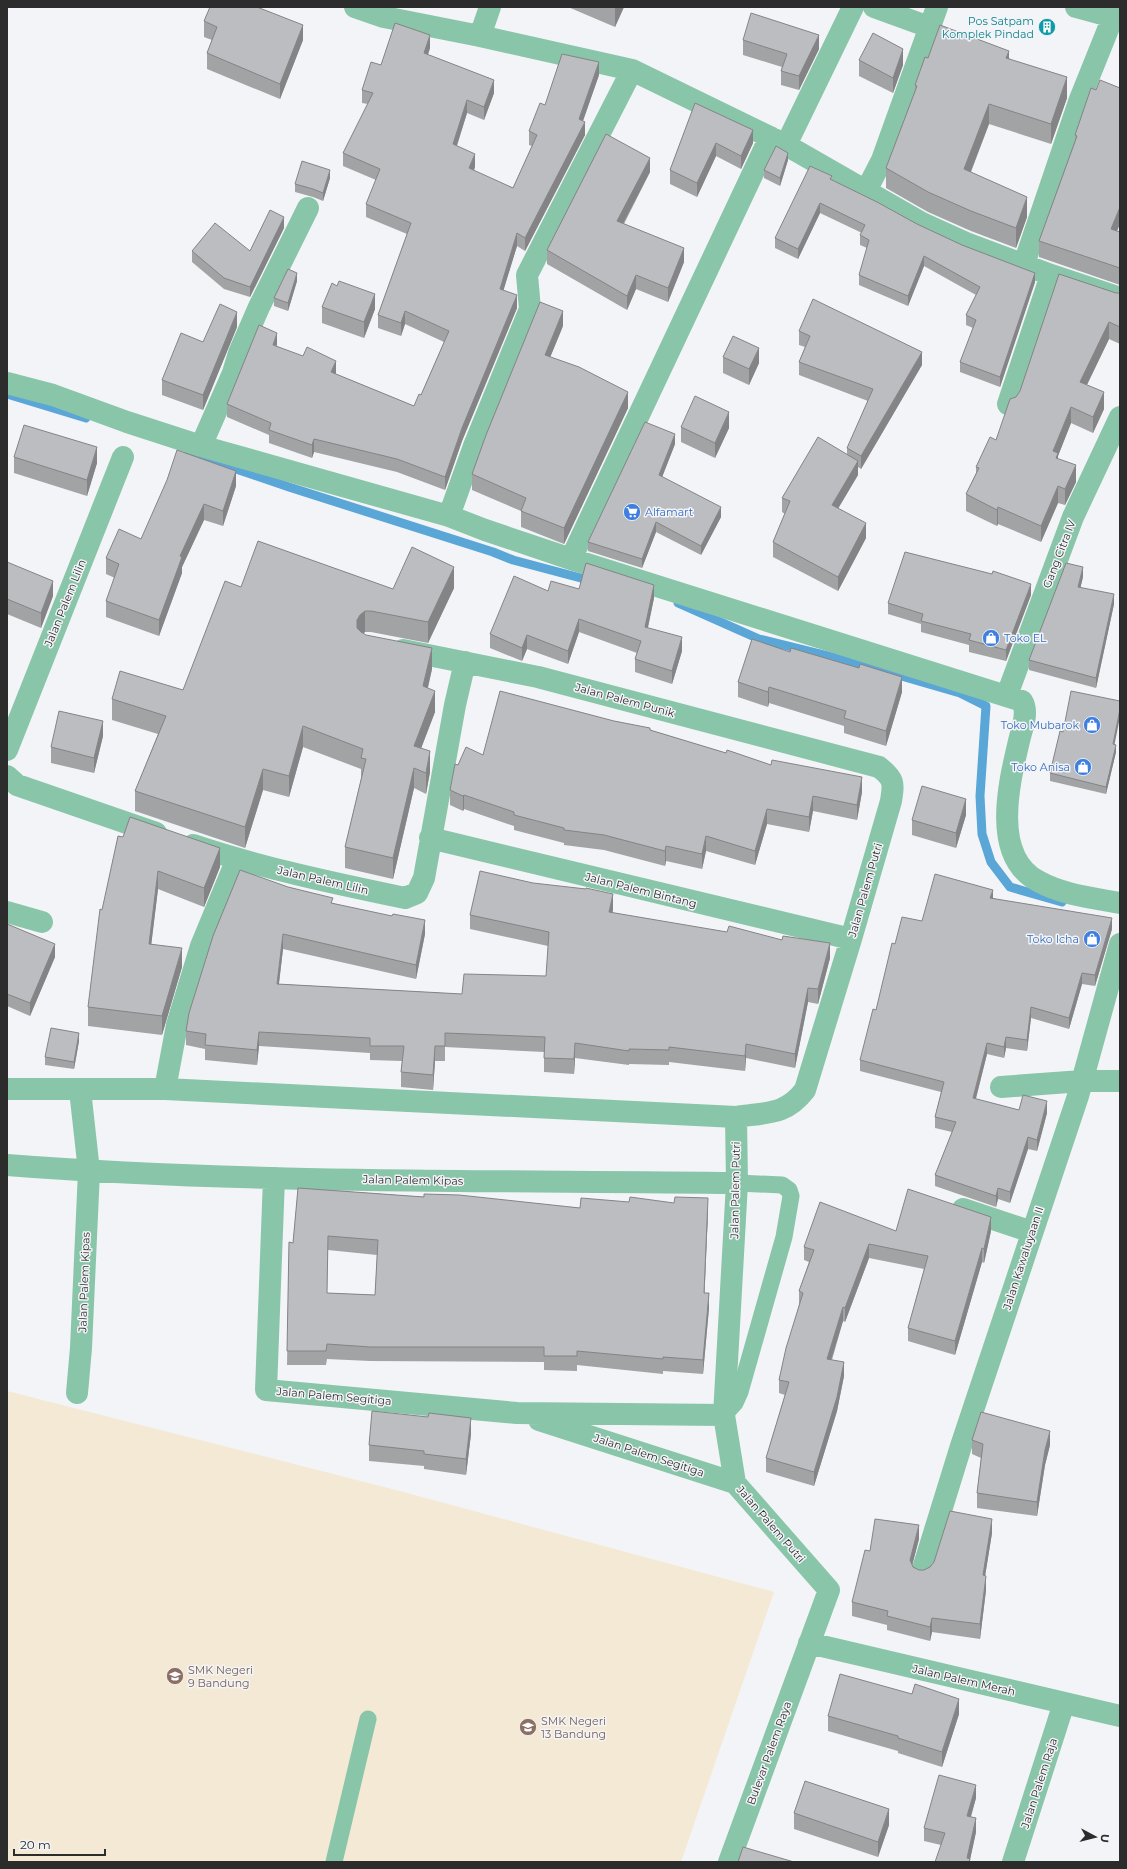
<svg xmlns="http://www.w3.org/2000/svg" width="1127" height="1869" font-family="Montserrat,sans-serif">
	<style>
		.education { fill: #f4e9d4 }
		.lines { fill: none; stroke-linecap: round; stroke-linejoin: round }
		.stream { stroke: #59a6d7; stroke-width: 9 }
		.service { stroke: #89c5a9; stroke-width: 17 }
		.minor { stroke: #89c5a9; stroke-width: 22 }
		.wall { fill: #a2a3a5; fill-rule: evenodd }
		.shaded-wall { fill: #848486 }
		.building { fill: #bcbdc0; stroke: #848486; fill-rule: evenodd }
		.labels { text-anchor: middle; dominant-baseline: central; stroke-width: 3; stroke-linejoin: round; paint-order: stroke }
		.culture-label { font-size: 11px; fill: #0d838f; stroke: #f3f4f7; text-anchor: end }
		.shop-label { font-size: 11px; fill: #366cbe; stroke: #f3f4f7; text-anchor: end }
		.street-label { font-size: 11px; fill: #2c2c2d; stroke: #f3f4f7 }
		.education-label { font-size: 11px; fill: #785e54; stroke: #f3f4f7; text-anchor: start }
	</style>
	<rect width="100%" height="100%" fill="#f3f4f7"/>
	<path class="education" d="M7,1391L396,1490L774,1592L681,1862H7Z"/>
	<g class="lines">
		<path class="stream" d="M7,394L86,418
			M189,453L289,487L493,552L513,560L592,581
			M678,603L759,639L853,662L960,693L986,706L980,796L982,834L991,862L1010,887L1062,902"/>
		<path class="service" d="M724,1415L735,1403L740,1392L784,1237L791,1196L789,1190L782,1185L737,1183
			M334,1862L368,1719"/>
		<path class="minor" d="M355,7L384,17L480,36L632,70L786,145L922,223L966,243L1051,275L1120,298
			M874,7L929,27
			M1076,7L1120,19
			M480,36L490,7
			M786,145L853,7
			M866,191L882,160L937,7
			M1024,264L1080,99L1117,7
			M7,383L53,395L127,422L201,446L449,516L485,530L571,559L1022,701C1029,712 1022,728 1019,741C1009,783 991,856 1038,881C1063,895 1093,898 1120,903
			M1008,404L1051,275
			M201,446L233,373L239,353L259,307L308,208
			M449,516L474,446L530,309L527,275L632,70
			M571,559L770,137
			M1007,695L1073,517L1120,417
			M7,750L123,457
			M7,776L17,785L156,833
			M430,838L851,939
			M193,845C262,868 333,883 405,898L417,893L424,878L455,705L465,662
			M7,912L42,922
			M1001,1087L1082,1081H1120
			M7,1089H165L736,1117C766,1112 785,1116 805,1090L851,939L891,801C894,782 894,779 879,767L538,677L403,650
			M165,1089L177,1025L201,946L237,859
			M7,1165C250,1184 494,1180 737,1183
			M274,1178L266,1390L517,1413L724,1415
			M963,1209L1032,1232
			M77,1393L81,1348L89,1171L80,1090
			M539,1420L735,1483
			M922,1572L961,1446L1078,1096L1120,944
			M809,1643L1120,1716
			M729,1862L829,1590L735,1483L724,1415L737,1183L736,1117
			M1013,1862L1064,1703"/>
	</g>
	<path class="wall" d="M568,7H624L615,27Z
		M204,21L303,40L280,99L207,69V53L212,40L204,37Z
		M743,40L819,49L799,90L781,85V71L782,67L743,55Z
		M430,48L428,55L494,93L484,120L467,113L457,146L475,167L474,171L513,188L532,146L529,145V131L545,105L599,75L583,121L585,135L525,251L517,246L503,290L517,308L462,441L445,490L397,472L314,452L312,458L269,443V435L227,417V404L277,346L336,374L414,406L421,395L444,342L405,324L401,336L378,328V315L407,234L366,217V204L376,180L343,166V153L368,104L362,103V90L381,65Z
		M928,58H1009L1067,98L1051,144L989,124L971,172L1027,217L1016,248L971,231L928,212L886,188V168L915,91V85Z
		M859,60L903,65L893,93L859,76Z
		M1091,88L1117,231L1120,232V285L1039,257V241L1075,140V135Z
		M695,103L753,143L741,169L716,156L697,197L670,184V170Z
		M788,160L780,186L764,178V170Z
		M650,172L624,224L684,262L668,302L636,289L627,310L547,264V250Z
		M330,178L323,201L313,197L295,192V184Z
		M832,180L917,224L1035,282L1000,387L960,372V362L973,328L966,325V315L976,295L924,266L908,306L859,285V275L867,248L860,245V235L862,233L820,213L798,259L775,248V238Z
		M284,228L250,297L224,289L192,262V251H250Z
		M297,281L288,311L274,306V298Z
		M1116,293H1120V344L1109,339L1087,385L1104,409L1093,433L1071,423L1058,456V459L1076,482L1065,505L1058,503L1041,542L998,524L997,526L966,511V494L976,473V467L996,440L1016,397Z
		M322,307L375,309L364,338L322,323Z
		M563,326L550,357L628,408L564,544L521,527V511L472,490V474Z
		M237,327L203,410L162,395V380Z
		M799,331L922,365L861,469L858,467V475L838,508L866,538L838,591L773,557V542L785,514L782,512V498L847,454V448L868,401L799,375V362L805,347L799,345Z
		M723,357L759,363L749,385L723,373Z
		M681,427L729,428L715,458L681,442Z
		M675,444L662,477L721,517L701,555L656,532L642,568L588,551V542Z
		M14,457L97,463L87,496L14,473Z
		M236,486L223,526L204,520L182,567V573L159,636L106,617V601L115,578L106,574V558Z
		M7,562L53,596L41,628L7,614Z
		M1083,577L1080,588L1114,604L1096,688L1029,670V660Z
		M241,587L393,589L454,588L428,643L371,632H365L363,634L432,669L428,688L435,712L421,748L430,772L426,794L414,788L393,879L345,868V847L361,779V769L303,747L289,797L263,790L245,848L135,811V791L158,734L112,720V699L183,690Z
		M579,589L654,598L648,628L682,651L672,684L635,672V659L637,653L579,632L568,664L527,649L522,661L490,648V634L548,591Z
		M1031,595L1006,661L969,652V645L921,632V624L888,614V603Z
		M738,682L902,692L886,746L844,733V726L769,703L768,707L738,697Z
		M614,721L650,730L726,753L771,765L862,792L857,820L813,811L809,832L767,824L755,865L706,851L702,869L666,861L665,866L604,850L564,845V843L514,830V826L464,809L463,811L450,805V790L458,765L483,755Z
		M103,736L94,773L51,763V747Z
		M1115,744L1116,752L1106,794L1050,781V773Z
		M966,815L956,848L912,835V820Z
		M118,836L220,867L204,907L158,889L151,945L182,967L162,1035L88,1026V1007Z
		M288,887L333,903L425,934L416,979L283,949L279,984L462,994L546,976L548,946L470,929V915L613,909V913L830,958L818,1004L808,1002L795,1068L746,1058L745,1071L669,1062V1065L629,1064V1065L575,1058L574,1074L544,1072V1052L445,1047V1061H435L433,1090L401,1087V1072L402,1061L370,1060V1053L259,1046L257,1065L205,1060V1049L186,1045V1031Z
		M993,898L1112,929L1095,986L1082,984L1069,1029L1031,1018L1027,1051L1006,1048L1004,1058L987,1054L976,1099L1019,1110L1047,1113L1037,1151L1028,1149L1010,1203L998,1199L996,1207L935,1186V1175L952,1132L935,1128V1117L941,1092L860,1071V1060L876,1010L895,944L922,921Z
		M7,924L55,957L30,1016L7,1006Z
		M79,1041L74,1069L45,1065V1057Z
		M298,1188L580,1208L708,1212L704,1293L709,1308L703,1374L663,1371V1374L577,1365V1371L544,1370V1362L370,1361L327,1359L326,1365H287L289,1242L293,1243ZM328,1250L377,1255L375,1295L327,1293Z
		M896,1231H991L984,1263L982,1262L955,1355L908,1341V1328L924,1269L869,1258L845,1322L843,1321L832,1360L844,1376L837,1411L814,1486L766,1472V1458L785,1395L779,1393V1380L799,1305V1291L809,1262L804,1260V1247Z
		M471,1434L466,1475L424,1469V1466L369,1461V1445Z
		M972,1440L1050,1445L1045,1465L1037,1516L977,1508V1493L981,1458L972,1454Z
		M992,1533L985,1576L986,1590L980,1639L932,1632L930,1641L887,1630V1625L852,1616V1602L870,1551L919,1539L912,1565L913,1567L919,1570H924Z
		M959,1714L942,1767L898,1753V1751L828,1731V1716Z
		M976,1798L971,1817L976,1832L970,1859V1862L941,1845L924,1841V1828Z
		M794,1813L889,1825L878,1857L794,1829Z"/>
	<path class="shaded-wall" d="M615,7H624L615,27Z
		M303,25V40L280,99V84Z
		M430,35V48L424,66V53Z
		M819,35V49L799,90V76Z
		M903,49V65L893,93V78Z
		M1009,51V72L1006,58Z
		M599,62V75L579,132V119Z
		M1067,77V98L1051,144V124Z
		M494,80V93L484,120V107Z
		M467,100V113L453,157V144Z
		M989,104V124L964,189V169Z
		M585,122V135L525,251V238Z
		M753,130V143L741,169V156Z
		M716,143V156L697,197V183Z
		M788,153V160L780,186V178Z
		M475,154V167L469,181V168Z
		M650,158V172L617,235V221Z
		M330,170V178L323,201V193Z
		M1027,197V217L1016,248V228Z
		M820,203V213L798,259V249Z
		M1120,207V224L1111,246V229Z
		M284,217V228L250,297V287Z
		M517,233V246L500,302V289Z
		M684,248V262L668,302V288Z
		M924,256V266L908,306V296Z
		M297,273V281L288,311V303Z
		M1035,273V282L1000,387V377Z
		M636,275V289L627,310V296Z
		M375,294V309L364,338V322Z
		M517,295V308L462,441L445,490V477L462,428Z
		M405,311V324L401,336V323Z
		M563,311V326L545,370V355Z
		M237,312V327L203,410V395Z
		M1109,322V339L1080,399V382Z
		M277,333V346L273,345Z
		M759,348V363L749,385V369Z
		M922,352V365L861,469V456Z
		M336,361V374L331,372Z
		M628,392V408L564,544V528Z
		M1104,392V409L1093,433V417Z
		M1071,407V423L1058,456V470L1053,451Z
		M729,412V428L715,458V443Z
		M675,434V444L659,485V475Z
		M314,439V452L312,458V445Z
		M97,447V463L87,496V480Z
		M858,461V475L832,519V505Z
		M1076,465V482L1065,505V489Z
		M236,471V486L223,526V511Z
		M1058,486V503L1041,542V526Z
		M204,504V520L182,567V573L159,636V620L180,556Z
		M721,507V517L701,555V546Z
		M998,507V524L997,526V510Z
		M656,522V532L642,568V559Z
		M866,523V538L838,591V577Z
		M454,567V588L428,643V622Z
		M1083,567V577L1078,598V587Z
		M53,581V596L41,628V613Z
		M1031,584V595L1006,661V650Z
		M654,585V598L645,640V627Z
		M1114,594V604L1096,688V678Z
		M365,611V632L360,636L357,641V620L360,615Z
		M579,619V632L568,664V651Z
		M527,635V649L522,661V648Z
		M682,637V651L672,684V671Z
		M432,648V669L423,707V686Z
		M902,677V692L886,746V731Z
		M769,687V703L768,707V692Z
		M435,691V712L414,767V746Z
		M1120,709V717L1113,752V744Z
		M103,721V736L94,773V758Z
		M303,726V747L289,797V776Z
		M1116,745V752L1106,794V787Z
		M430,751V772L426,794V773Z
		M414,768V788L393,879V858Z
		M263,769V790L245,848V827Z
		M862,777V792L857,820V805Z
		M464,795V809L463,811V796Z
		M813,796V811L809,832V817Z
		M966,799V815L956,848V833Z
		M767,809V824L755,865V851Z
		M706,836V851L702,869V854Z
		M666,846V861L665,866V851Z
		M220,848V867L204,907V888Z
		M158,871V889L149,963V944Z
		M993,890V901L990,898Z
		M613,894V909L609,927V912Z
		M1112,918V929L1095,986V975Z
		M425,920V934L416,979V965Z
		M283,934V949L277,999V984Z
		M830,943V958L818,1004V989Z
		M55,944V957L30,1016V1003Z
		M182,948V967L162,1035V1016Z
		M1082,973V984L1069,1029V1018Z
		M808,988V1002L795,1068V1054Z
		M1031,1007V1018L1027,1051V1040Z
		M259,1032V1046L257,1065V1050Z
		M79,1033V1041L74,1069V1062Z
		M1006,1037V1048L1004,1058V1047Z
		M575,1043V1058L574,1074V1059Z
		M987,1043V1054L973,1109V1098Z
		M746,1044V1058L745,1071V1056Z
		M435,1046V1061L433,1090V1075Z
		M1047,1101V1113L1037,1151V1140Z
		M1028,1137V1149L1010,1203V1192Z
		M998,1188V1199L996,1207V1196Z
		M708,1198V1212L704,1307V1293Z
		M991,1217V1231L984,1263V1249Z
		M869,1244V1258L845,1322V1308Z
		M982,1248V1262L955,1355V1341Z
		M709,1293V1308L703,1374V1360Z
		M843,1307V1321L827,1373V1359Z
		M844,1362V1376L837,1411L814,1486V1472Z
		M471,1418V1434L466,1475V1459Z
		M1050,1431V1445L1045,1465L1037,1516V1502L1045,1450Z
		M992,1519V1533L983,1589V1575Z
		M919,1525V1539L910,1574V1560Z
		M986,1576V1590L980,1639V1624Z
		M932,1618V1632L930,1641V1627Z
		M959,1699V1714L942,1767V1752Z
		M976,1785V1798L967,1829V1816Z
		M889,1809V1825L878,1857V1842Z
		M976,1818V1832L970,1860V1859V1862H967V1858Z"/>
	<path class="building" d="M210,7H257L303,25L280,84L207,53L217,27L204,21Z
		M751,13L819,35L799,76L781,71L787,54L743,40Z
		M395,23L430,35L424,53L494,80L484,107L467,100L453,144L475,154L469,168L513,188L537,135L529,131L540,103L545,105L562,54L599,62L579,119L585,122L525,238L517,233L500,289L517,295L462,428L445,477L397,459L314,439L312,445L269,430L271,423L227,404L259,325L277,333L273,345L303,356L307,347L336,361L331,372L414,406L419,394L421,395L449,331L405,311L401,323L378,315L411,223L366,204L380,169L343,153L373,93L362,90L371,62L381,65Z
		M940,25L1009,51L1006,58L1067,77L1051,124L989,104L964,169L1027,197L1016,228L971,211L928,192L886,168L917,86L915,85L925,57L928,58Z
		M873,33L903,49L893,78L859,60Z
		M1100,80L1120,88V207L1111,229L1120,232V268L1039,241L1077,136L1075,135L1091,88L1096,90Z
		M695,103L753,130L741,156L716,143L697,183L670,170Z
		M606,134L650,158L617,221L684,248L668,288L636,275L627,296L547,250Z
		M776,146L788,153L780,178L764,170Z
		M302,161L330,170L323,193L313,189L295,184Z
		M810,166L832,176L830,179L877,202L917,224L962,245L1035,273L1000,377L960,362L976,320L966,315L980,287L924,256L908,296L859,275L869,240L860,235L865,225L820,203L798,249L775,238Z
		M270,210L284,217L250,287L224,278L192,251L215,223L250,251Z
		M288,269L297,273L288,303L274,298Z
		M1059,274L1116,293H1120V327L1109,322L1080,382L1104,392L1093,417L1071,407L1053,451L1058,453L1056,458L1076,465L1065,489L1058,486L1041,526L998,507L997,510L966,494L979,468L976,467L990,437L996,440L1010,399L1016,397L1020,391Z
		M339,281L375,294L364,322L322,307L332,283L337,286Z
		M813,299L922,352L861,456L847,448L873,389L799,362L810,336L799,331Z
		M540,302L563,311L545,355L579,367L628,392L564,528L521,511L526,498L472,474L486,435Z
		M220,304L237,312L203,395L162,380L181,333L203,342Z
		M733,336L759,348L749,369L723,357Z
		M695,396L729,412L715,443L681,427Z
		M645,422L675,434L659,475L721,507L701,546L656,522L642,559L588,542Z
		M24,425L97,447L87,480L14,457Z
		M818,437L858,461L832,505L866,523L838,577L773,542L790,501L782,498Z
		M177,450L236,471L223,511L204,504L180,556L182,557L159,620L106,601L119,564L106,558L119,529L141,539L167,480Z
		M258,541L393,589L412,547L454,567L428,622L371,611H365L360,615L357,620V628L361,632L366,635L432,648L423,686L435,691L414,746L430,751L426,773L414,768L393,858L345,847L366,759L361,758L363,749L303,726L289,776L263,769L245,827L135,791L166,716L112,699L120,671L183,690L225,581L241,587Z
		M905,552L992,574L993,571L1031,584L1006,650L969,640L971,634L921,621L923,614L888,603Z
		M7,562L53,581L41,613L7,599Z
		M586,563L654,585L645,627L682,637L672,671L635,659L641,641L579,619L568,651L527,635L522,648L490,634L514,576L548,591L551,581L579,589Z
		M1066,563L1083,567L1078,587L1114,594L1096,678L1029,660Z
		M752,639L790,652L791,648L859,668L860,664L902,677L886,731L844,718L846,711L769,687L768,692L738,682Z
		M500,691L614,721L650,728V730L726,753L727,750L771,765L772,760L862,777L857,805L813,796L809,817L767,809L755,851L706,836L702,854L666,846L665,851L604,835L564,830V828L514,815V812L464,795L463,796L450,790L455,764L458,765L466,747L483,755Z
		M1071,691L1120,701V709L1113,744L1116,745L1106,787L1050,773L1060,731L1063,732Z
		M59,711L103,721L94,758L51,747Z
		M922,786L966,799L956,833L912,820Z
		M130,817L220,848L204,888L158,871L149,944L182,948L162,1016L88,1007L100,909L102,910L118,836L123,837Z
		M240,870L288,887L333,898L331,903L392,916L393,914L425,920L416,965L283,934L277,984L462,994L464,974L546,976L549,932L470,915L480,871L533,883L586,889V888L613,894L609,912L727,932L729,926L782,940L783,936L830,943L818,989L808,988L795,1054L746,1044L745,1056L669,1047V1050L629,1049V1051L575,1043L574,1059L544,1058L545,1037L445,1033V1046H435L433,1075L401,1072L404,1046H370V1038L259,1032L257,1050L205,1045L206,1034L186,1031L189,1013L213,936Z
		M935,874L993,890L990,898L1112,918L1095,975L1082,973L1069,1018L1031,1007L1027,1040L1006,1037L1004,1047L987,1043L973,1098L1019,1110L1023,1095L1047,1101L1037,1140L1028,1137L1010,1192L998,1188L996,1196L935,1175L956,1122L935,1117L944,1082L860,1060L873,1009L876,1010L892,943L895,944L902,917L922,921Z
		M7,924L55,944L30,1003L7,994Z
		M51,1028L79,1033L74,1062L45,1057Z
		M298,1188L424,1197V1194L459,1195L580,1208L581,1198L629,1202L630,1197L674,1203L675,1197L708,1198L704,1293H709L703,1360L663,1357V1359L577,1351V1356H544V1347H370L327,1344L326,1351H287L289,1242L293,1243ZM328,1236L378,1240L375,1295L327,1293Z
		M908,1189L991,1217L984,1249L982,1248L955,1341L908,1328L928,1256L869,1244L845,1308L843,1307L827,1359L844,1362L837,1397L814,1472L766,1458L789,1382L779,1380L786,1348L803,1293L799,1291L814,1250L804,1247L820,1202L896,1231Z
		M372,1411L428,1417L429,1413L471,1418L466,1459L424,1454V1451L369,1445Z
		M981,1412L1050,1431L1045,1450L1037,1502L977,1493L983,1444L972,1440Z
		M950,1511L992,1519L983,1575L986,1576L980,1624L932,1618L930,1627L887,1616L888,1611L852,1602L865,1550L870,1551L875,1519L919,1525L910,1560L913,1567L919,1570H924L930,1567L934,1562Z
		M840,1674L912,1694L915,1684L959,1699L942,1752L898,1738V1736L828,1716Z
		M939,1775L976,1785L967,1816L976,1818L967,1858L970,1859L969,1862H935L945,1833L924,1828Z
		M805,1781L889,1809L878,1842L794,1813Z
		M743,1847L794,1862H738Z"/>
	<defs>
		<symbol id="building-disc" viewBox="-11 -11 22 22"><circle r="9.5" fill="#0f9aa8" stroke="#f3f4f7"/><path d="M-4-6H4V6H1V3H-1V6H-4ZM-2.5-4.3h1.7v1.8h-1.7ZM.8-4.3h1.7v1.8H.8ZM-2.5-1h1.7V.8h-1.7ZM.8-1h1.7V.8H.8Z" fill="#fff"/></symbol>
		<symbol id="supermarket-disc" viewBox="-11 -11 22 22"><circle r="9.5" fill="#3f7fe0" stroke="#f3f4f7"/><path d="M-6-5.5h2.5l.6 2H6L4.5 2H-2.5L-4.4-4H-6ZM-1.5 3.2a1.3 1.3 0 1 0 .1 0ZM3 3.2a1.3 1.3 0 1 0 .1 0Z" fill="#fff"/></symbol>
		<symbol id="shop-disc" viewBox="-11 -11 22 22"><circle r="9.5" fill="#3f7fe0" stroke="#f3f4f7"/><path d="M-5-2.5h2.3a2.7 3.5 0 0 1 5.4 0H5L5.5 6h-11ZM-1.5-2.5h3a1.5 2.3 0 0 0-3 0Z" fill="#fff"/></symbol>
		<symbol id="school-disc" viewBox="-11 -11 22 22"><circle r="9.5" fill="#8d6e63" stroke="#f3f4f7"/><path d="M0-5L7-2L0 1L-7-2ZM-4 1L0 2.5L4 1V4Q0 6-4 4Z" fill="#fff"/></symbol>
	</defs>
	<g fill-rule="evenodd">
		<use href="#building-disc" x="1037" y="17" width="20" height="20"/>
		<use href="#supermarket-disc" x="622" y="502" width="20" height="20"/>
		<use href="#shop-disc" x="981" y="628" width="20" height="20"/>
		<use href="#shop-disc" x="1082" y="715" width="20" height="20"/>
		<use href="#shop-disc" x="1073" y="757" width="20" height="20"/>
		<use href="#shop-disc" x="1082" y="929" width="20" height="20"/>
		<use href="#school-disc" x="165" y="1666" width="20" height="20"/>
		<use href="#school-disc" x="518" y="1717" width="20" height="20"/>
	</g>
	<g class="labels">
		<g class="culture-label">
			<text x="1034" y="21">Pos Satpam<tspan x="1034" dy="13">Komplek Pindad</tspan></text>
		</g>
		<g class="shop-label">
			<text x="645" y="512" text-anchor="start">Alfamart</text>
			<text x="1004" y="638" text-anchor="start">Toko EL</text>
			<text x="1079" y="725">Toko Mubarok</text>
			<text x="1070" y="767">Toko Anisa</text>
			<text x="1079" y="939">Toko Icha</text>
		</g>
		<g class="street-label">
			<text transform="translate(1059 554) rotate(-69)">Gang Citra IV</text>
			<text transform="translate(65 603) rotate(-68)">Jalan Palem Lilin</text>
			<text transform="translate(625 700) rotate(15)">Jalan Palem Punik</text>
			<text transform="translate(323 880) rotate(13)">Jalan Palem Lilin</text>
			<text transform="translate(641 890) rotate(14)">Jalan Palem Bintang</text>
			<text transform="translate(865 890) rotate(-74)">Jalan Palem Putri</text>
			<text transform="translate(413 1180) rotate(1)">Jalan Palem Kipas</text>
			<text transform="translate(735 1190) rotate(-89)">Jalan Palem Putri</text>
			<text transform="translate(1023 1258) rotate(-72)">Jalan Kawaluyaan II</text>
			<text transform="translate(84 1282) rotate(-88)">Jalan Palem Kipas</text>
			<text transform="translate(334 1396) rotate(5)">Jalan Palem Segitiga</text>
			<text transform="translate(649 1455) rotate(18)">Jalan Palem Segitiga</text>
			<text transform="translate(771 1524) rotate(49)">Jalan Palem Putri</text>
			<text transform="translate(964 1680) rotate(13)">Jalan Palem Merah</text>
			<text transform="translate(769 1753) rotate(-70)">Bulevar Palem Raya</text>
			<text transform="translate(1039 1783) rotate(-72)">Jalan Palem Raja</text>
		</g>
		<g class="education-label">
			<text x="188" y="1670">SMK Negeri<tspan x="188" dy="13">9 Bandung</tspan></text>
			<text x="541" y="1721">SMK Negeri<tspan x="541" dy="13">13 Bandung</tspan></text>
		</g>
	</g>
	<rect width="1127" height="1869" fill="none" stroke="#2c2c2d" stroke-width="16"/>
	<g transform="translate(1095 1837) rotate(97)" stroke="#f3f4f7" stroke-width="3" paint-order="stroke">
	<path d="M0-3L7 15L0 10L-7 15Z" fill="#2c2c2d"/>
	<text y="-6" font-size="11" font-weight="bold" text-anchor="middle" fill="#2c2c2d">U</text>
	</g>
	<path d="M14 1849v6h91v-6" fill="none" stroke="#2c2c2d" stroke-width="2"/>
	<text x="20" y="1849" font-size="12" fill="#2c2c2d" stroke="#f3f4f7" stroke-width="3" paint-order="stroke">20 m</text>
</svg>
